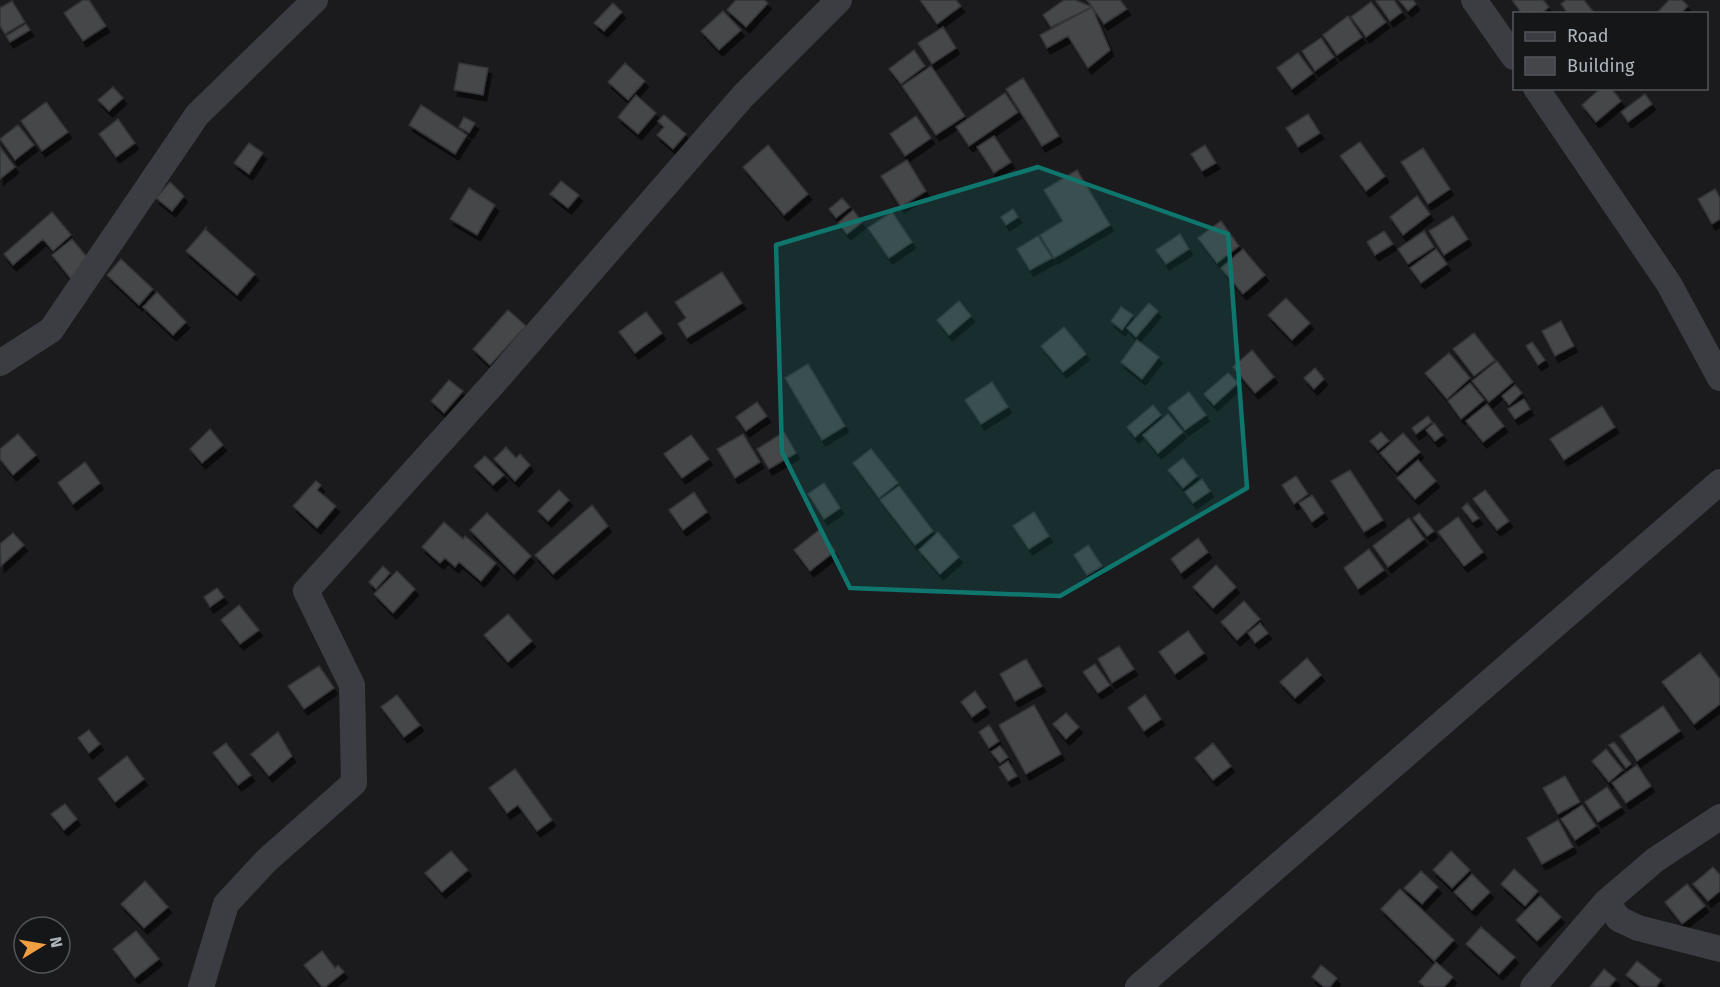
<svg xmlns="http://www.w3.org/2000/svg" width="1720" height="987" font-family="'Fira Sans',sans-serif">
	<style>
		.building { fill: #45464a; stroke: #353539; stroke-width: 1.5; filter: url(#shadow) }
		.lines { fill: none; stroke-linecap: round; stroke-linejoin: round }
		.minor { stroke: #3c3d42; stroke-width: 26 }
		.marked { fill: #0f766e; fill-opacity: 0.2; stroke: #0f766e; stroke-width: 4.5; stroke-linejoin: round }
	</style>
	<defs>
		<filter id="shadow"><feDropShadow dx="3.5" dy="6" stdDeviation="0" flood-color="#0009"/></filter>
	</defs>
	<rect width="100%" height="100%" fill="#1b1b1d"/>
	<path class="building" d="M83,0H89L106,26L83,41L64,13Z
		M736,0H764L768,3L746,27L727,10Z
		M920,0H956L961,6L937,24Z
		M1064,0H1075L1092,7L1051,27L1043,15Z
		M1087,0H1120L1127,9L1104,24Z
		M1378,0H1394L1402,12L1390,21L1376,1Z
		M1399,0H1413L1416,4L1408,11Z
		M1512,0H1543L1549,7L1541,14H1522Z
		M1566,0H1584L1595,14H1568L1561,4Z
		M1669,0H1682L1688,6L1680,14H1656Z
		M12,1L25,22L5,34L0,26V8Z
		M1371,2L1386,22L1366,37L1351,17Z
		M613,3L622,12L604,31L594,23Z
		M1092,7L1110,50L1088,68L1068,36L1047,48L1040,35Z
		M723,11L741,30L719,50L701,31Z
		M1348,16L1362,37L1337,55L1323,35Z
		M26,24L30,30L10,42L6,36Z
		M943,27L956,48L932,64L918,43Z
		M1321,38L1334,57L1315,71L1302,51Z
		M914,50L925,66L901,84L889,69Z
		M1298,53L1313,73L1292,89L1277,68Z
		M459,63L488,68L483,95L454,90Z
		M625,63L645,81L628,100L608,82Z
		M931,66L965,116L936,135L902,86Z
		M1023,78L1059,136L1042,146L1006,89Z
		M113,87L123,98L109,111L98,100Z
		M1601,88H1611L1621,101L1596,122L1582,105Z
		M1005,93L1018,112L969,146L956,127Z
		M1645,94L1652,104L1628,122L1621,112Z
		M636,95L656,113L638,134L618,117Z
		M46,102L68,132L42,151L21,121Z
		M421,105L467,135L455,154L409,125Z
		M1308,114L1320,133L1298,147L1286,128Z
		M664,115L686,134L673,149L657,135L664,127L658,121Z
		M916,116L931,138L905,156L890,134Z
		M464,117L475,123L469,133L459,127Z
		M118,119L135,143L116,157L99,134Z
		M18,125L34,145L15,160L0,139Z
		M994,136L1011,162L994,173L977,147Z
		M1360,142L1385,176L1366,191L1340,156Z
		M249,143L263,153L249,174L234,163Z
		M768,145L808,194L784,215L743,167Z
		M1205,145L1216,163L1202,171L1191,154Z
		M0,147L15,167L0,179Z
		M1423,148L1450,189L1428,204L1401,162Z
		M907,160L926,191L901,207L881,176Z
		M1077,170L1110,225L1054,258L1040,235L1063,221L1044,190Z
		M561,181L579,195L568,208L550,194Z
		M170,182L184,196L172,211L156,198Z
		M469,188L495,205L477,235L450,219Z
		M1715,189L1720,198V219L1712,224L1698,199Z
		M1417,196L1430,214L1403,235L1390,217Z
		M842,198L850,207L836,218L829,209Z
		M1013,209L1018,217L1006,225L1001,217Z
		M853,210L862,222L847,234L838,223Z
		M52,212L71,235L53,251L43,239L13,265L4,254Z
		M892,212L912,242L889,258L868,228Z
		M1453,216L1468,239L1444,255L1429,231Z
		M1221,221L1239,246L1217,263L1198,238Z
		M207,227L205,229L255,274L237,295L186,251Z
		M1384,231L1393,244L1375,255L1367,242Z
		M1424,231L1434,247L1408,264L1398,249Z
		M1180,234L1189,249L1166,264L1156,250Z
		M1038,236L1052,258L1030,270L1017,249Z
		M72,239L91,262L71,279L52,255Z
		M1243,249L1265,275L1243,294L1221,268Z
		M1436,249L1447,264L1421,283L1410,268Z
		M121,259L153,289L139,305L107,275Z
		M722,272L742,303L687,338L678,324L686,318L675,302Z
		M157,292L186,322L173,335L143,307Z
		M1286,298L1310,323L1292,340L1268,315Z
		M959,301L971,316L949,335L937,320Z
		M1149,303L1158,311L1136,337L1127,328Z
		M1121,307L1133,315L1122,330L1111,321Z
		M508,310L526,326L490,365L473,349Z
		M646,312L662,333L635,353L619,332Z
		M1561,321L1574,346L1555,356L1542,331Z
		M1064,327L1086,354L1063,372L1041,346Z
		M1474,333L1495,360L1474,376L1453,349Z
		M1137,340L1159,357L1142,379L1121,362Z
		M1532,342L1545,360L1538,365L1526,346Z
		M1252,350L1274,377L1255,393L1233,367Z
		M1449,353L1470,378L1447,399L1425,373Z
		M1497,361L1513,382L1489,402L1472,381Z
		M808,364L845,426L822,440L785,378Z
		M1315,368L1324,379L1314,389L1304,378Z
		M1228,373L1238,383L1214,405L1204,394Z
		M449,380L463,391L444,413L431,401Z
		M992,382L1008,407L981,424L965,400Z
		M1470,383L1484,400L1461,419L1448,401Z
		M1515,385L1522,393L1509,405L1502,396Z
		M1189,392L1206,415L1185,430L1168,408Z
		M1524,399L1530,409L1515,419L1508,409Z
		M757,402L767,416L746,431L736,417Z
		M1487,404L1504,426L1483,442L1466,421Z
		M1153,405L1161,415L1135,437L1127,427Z
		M1602,406L1615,427L1564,460L1550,439Z
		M1168,414L1183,432L1158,453L1143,435Z
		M1428,416L1432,422L1416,434L1412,428Z
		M1434,423L1443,435L1435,441L1426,430Z
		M210,429L223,445L202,463L190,449Z
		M784,432L796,453L769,469L757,449Z
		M1381,432L1389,441L1378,450L1370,441Z
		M1403,433L1420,452L1397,472L1380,453Z
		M18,434L36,455L13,475L0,459V449Z
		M743,434L760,462L735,478L717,449Z
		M691,435L709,459L682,478L664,454Z
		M506,447L516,458L520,454L530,465L515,481L494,459Z
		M871,449L898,483L879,498L853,463Z
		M485,456L504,475L493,485L474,466Z
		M1183,458L1197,476L1183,488L1168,470Z
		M1418,460L1436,481L1415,499L1397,478Z
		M85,462L100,483L73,504L58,483Z
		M1350,470L1383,520L1364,532L1331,481Z
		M1296,476L1308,494L1294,504L1282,485Z
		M1202,479L1210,491L1193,503L1185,492Z
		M316,481L321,485L317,490L336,506L317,528L293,506Z
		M824,483L840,508L824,519L808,494Z
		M899,486L933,531L915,545L880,500Z
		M559,490L569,500L548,521L538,511Z
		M1485,490L1509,521L1497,530L1473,499Z
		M694,492L707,512L683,530L669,510Z
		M1312,495L1324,513L1312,522L1299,503Z
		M1467,503L1479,518L1473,522L1462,508Z
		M592,505L608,526L553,574L535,555Z
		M1034,512L1049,536L1029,549L1013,526Z
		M487,513L531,556L514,574L470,530Z
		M1419,513L1434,531L1427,536L1413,518Z
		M1458,517L1483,552L1464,566L1438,532Z
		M1409,518L1424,539L1388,567L1373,546Z
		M444,522L463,539L465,536L496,563L481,581L459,562L455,567L445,558L440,563L422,547Z
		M819,530L835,551L810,571L794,550Z
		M938,532L959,557L940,574L919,550Z
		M13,533L24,545L1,566L0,544Z
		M1198,538L1208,552L1181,573L1171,559Z
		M1088,545L1102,566L1087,575L1074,555Z
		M1369,549L1384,570L1358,589L1344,568Z
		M1216,565L1236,587L1213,608L1193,587Z
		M383,566L390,573L376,589L369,582Z
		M397,571L415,589L393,613L374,594Z
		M217,588L224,597L210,607L204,597Z
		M1244,601L1260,619L1237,640L1221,622Z
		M239,605L259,630L240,644L221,620Z
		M508,614L532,641L508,662L484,635Z
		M1260,623L1268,633L1255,643L1248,633Z
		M1188,631L1204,653L1175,674L1159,652Z
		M1119,646L1134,669L1112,683L1098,659Z
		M1700,653L1720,679V704L1694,724L1662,682Z
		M1307,658L1321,675L1295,698L1280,682Z
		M1026,659L1042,686L1015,701L1000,674Z
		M1095,664L1110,685L1098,693L1083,672Z
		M319,666L334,688L304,709L288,686Z
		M975,691L986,707L972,717L961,702Z
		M397,695L420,725L404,737L381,707Z
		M1145,695L1161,719L1144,731L1128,708Z
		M1034,705L1061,754L1026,774L999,725Z
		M1663,706L1680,731L1637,761L1620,736Z
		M1066,713L1079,727L1066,739L1053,724Z
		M989,725L999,741L989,748L979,732Z
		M89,730L100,744L89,753L78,738Z
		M278,732L292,756L269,776L251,754Z
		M1614,742L1631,764L1626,768L1609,745Z
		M226,743L251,775L238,785L213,753Z
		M1213,743L1231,766L1213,780L1195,758Z
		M1000,746L1008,757L1000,763L991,752Z
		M1606,749L1623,770L1609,782L1592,761Z
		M127,756L144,779L115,802L98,779Z
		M1008,761L1017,776L1008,781L999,767Z
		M1637,765L1651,786L1626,803L1612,783Z
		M515,769L552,820L537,831L518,805L507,813L489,788Z
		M1565,776L1580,802L1558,814L1543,788Z
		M1607,787L1621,807L1598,822L1585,802Z
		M65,804L77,819L64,830L51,814Z
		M1582,805L1596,826L1575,840L1561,819Z
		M1558,820L1573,847L1542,864L1527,838Z
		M451,851L468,870L442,892L425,873Z
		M1451,851L1470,870L1452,888L1433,870Z
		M1713,867L1720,875V891L1708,901L1693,884Z
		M1514,869L1538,891L1525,906L1501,884Z
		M1421,871L1438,887L1422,904L1404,888Z
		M1472,874L1490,892L1472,910L1454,892Z
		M145,881L168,907L144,928L121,904Z
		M1687,884L1705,906L1682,924L1665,902Z
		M1400,889L1454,940L1434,961L1381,909Z
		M1540,896L1561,917L1537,941L1516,920Z
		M1481,927L1515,957L1499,974L1466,944Z
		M136,931L159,959L135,978L113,949Z
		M322,951L335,968L338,965L344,972L325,987H322L304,965Z
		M1637,961L1661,980L1656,987H1641L1626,975Z
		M1436,962L1453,977L1444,987H1425L1419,982Z
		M1321,965L1337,978L1330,987H1324L1312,977Z
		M1604,969L1616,979L1609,987H1590Z"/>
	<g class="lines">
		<path class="minor" d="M1474,0L1514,57
			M1536,88L1669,284L1720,378
			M0,363L51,330L197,115L315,0
			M1606,902L1619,919L1638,928L1720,949
			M201,987L226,904L267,860L354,783L352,685L306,591L492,385L743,96L839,0
			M1138,987L1720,482
			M1533,987L1606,902L1655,860L1720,817"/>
	</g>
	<path class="marked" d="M1038,167L1228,234L1247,488L1060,596L850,588L782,452L776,245Z"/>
	<rect x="1513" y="12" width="195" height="78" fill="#151618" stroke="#52555a" stroke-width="1.5"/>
	<rect x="1525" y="32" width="30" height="9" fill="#3c3d42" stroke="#52555a" stroke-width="1.5"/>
	<text x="1567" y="42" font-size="18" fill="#adb4bc">Road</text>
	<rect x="1525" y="57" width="30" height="18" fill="#45464a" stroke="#52555a" stroke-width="1.5"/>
	<text x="1567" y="72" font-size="18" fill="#adb4bc">Building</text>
	<g transform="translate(42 945) rotate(79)"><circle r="28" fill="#151618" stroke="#52555a" stroke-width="1.5"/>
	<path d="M0-4.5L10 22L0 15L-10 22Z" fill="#ef9f41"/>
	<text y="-9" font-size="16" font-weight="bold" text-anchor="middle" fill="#adb4bc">N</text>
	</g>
</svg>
